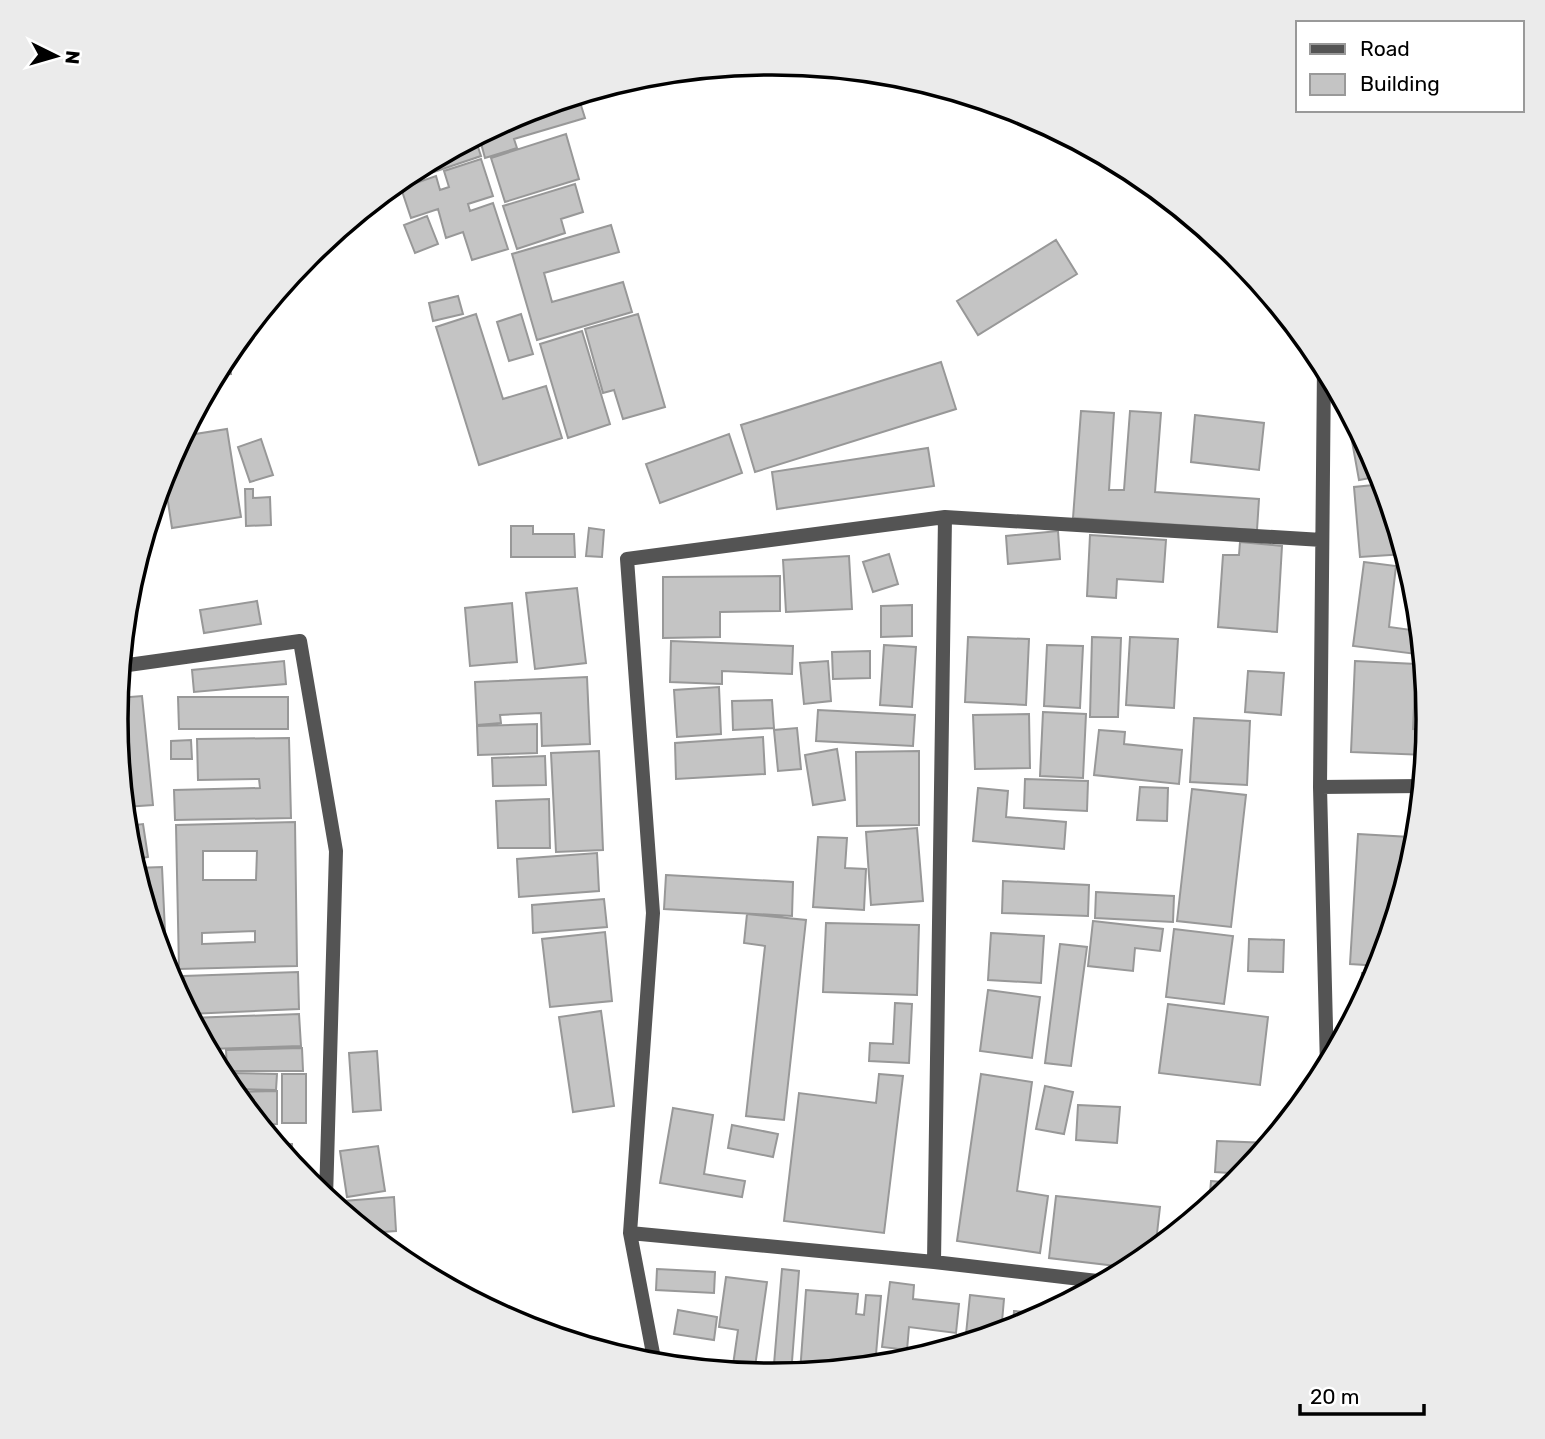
<svg xmlns="http://www.w3.org/2000/svg" width="1545" height="1439" font-family="Rubik,sans-serif">
	<style>
		.building { fill: #c4c4c4; stroke: #989898; stroke-width: 2; fill-rule: evenodd }
		.lines { fill: none; stroke-linecap: round; stroke-linejoin: round }
		.minor { stroke: #545454; stroke-width: 14 }
		.rim { fill: none; stroke: #000; stroke-width: 3.5 }
	</style>
	<rect width="100%" height="100%" fill="#fff"/>
	<path class="building" d="M578,96L585,118L514,139L517,148L485,158L479,136L522,113Z
		M566,134L579,179L505,202L491,158Z
		M475,138L481,156L398,184L397,182L408,173Z
		M481,159L493,196L468,204L470,211L493,203L508,249L472,260L463,232L446,238L438,209L411,218L401,188L436,176L440,190L449,187L444,171Z
		M575,184L583,212L561,219L565,233L517,249L503,206Z
		M427,216L438,244L415,253L404,225Z
		M611,225L619,252L544,273L552,302L623,282L632,312L537,340L512,254Z
		M1056,240L1077,274L978,335L957,301Z
		M458,296L463,314L433,321L429,303Z
		M476,314L503,399L546,386L562,438L479,465L436,327Z
		M521,314L533,354L509,361L497,322Z
		M638,314L665,407L623,419L614,390L603,393L585,329Z
		M582,331L610,424L568,438L540,344Z
		M229,352L231,374L216,375L227,354Z
		M941,362L956,409L755,472L741,425Z
		M1081,411L1114,413L1109,490H1124L1130,411L1161,413L1155,492L1259,499L1257,530L1073,518Z
		M1195,415L1264,423L1259,470L1191,462Z
		M1358,428L1379,469L1381,476L1359,480L1350,430Z
		M227,429L241,517L172,528L164,476L183,436Z
		M729,434L742,473L660,503L646,464Z
		M261,439L273,475L250,482L238,447Z
		M928,448L934,486L777,509L772,472Z
		M1384,484L1405,554L1360,557L1354,487Z
		M245,489H253V498L270,497L271,525L246,526Z
		M511,526H533V534H574L575,557H511Z
		M589,528L604,530L602,557L586,556Z
		M1058,531L1060,559L1008,564L1006,536Z
		M1090,535L1166,540L1163,582L1117,579L1116,598L1087,596Z
		M1240,542L1282,546L1277,632L1218,627L1223,555H1239Z
		M889,554L898,584L873,592L863,562Z
		M849,556L852,609L786,612L783,560Z
		M1364,562L1396,566L1389,627L1419,631L1416,654L1353,646Z
		M780,576V611L720,612V637L663,638V577Z
		M577,588L586,663L535,669L526,593Z
		M257,601L261,624L204,633L200,610Z
		M512,603L517,662L470,666L465,608Z
		M912,605V636L881,637V606Z
		M968,637L1029,639L1026,705L965,702Z
		M1092,637L1121,638L1118,717H1090Z
		M1130,637L1178,639L1174,708L1126,705Z
		M671,641L793,646L792,674L722,671V684L670,682Z
		M884,645L916,647L912,707L880,705Z
		M1047,645L1083,646L1080,708L1044,706Z
		M870,651V678L833,679L832,652Z
		M284,661L286,684L194,692L192,670Z
		M828,661L831,701L804,704L800,663Z
		M1355,661L1416,664L1413,729L1428,730L1426,755L1351,752Z
		M1248,671L1284,673L1281,715L1245,712Z
		M587,677L590,744L542,746L541,713L500,715L501,723L477,725L475,682Z
		M719,687L721,734L677,737L674,690Z
		M142,696L153,805L125,807L117,713L118,698Z
		M178,697H288V729H179Z
		M772,700L774,728L733,730L732,701Z
		M818,710L915,715L913,746L816,741Z
		M1043,712L1086,714L1083,778L1040,776Z
		M1029,714L1030,768L975,769L973,715Z
		M1194,718L1250,721L1247,785L1190,782Z
		M537,724V753L478,755L477,726Z
		M797,728L801,769L778,771L774,730Z
		M1099,730L1125,732L1124,744L1182,750L1179,784L1094,775Z
		M763,737L765,774L676,779L675,743Z
		M289,738L291,818L175,820L174,790L260,788L259,779L198,780L197,739Z
		M191,740L192,759H171V741Z
		M837,749L845,800L813,805L805,755Z
		M599,751L603,850L556,852L551,753Z
		M919,751V825L857,826L856,752Z
		M545,756L546,785L493,786L492,758Z
		M1025,779L1088,781L1087,811L1024,808Z
		M1140,787L1168,788L1167,821L1137,820Z
		M978,788L1008,791L1006,817L1066,822L1064,849L973,841Z
		M1192,789L1246,795L1231,927L1177,921Z
		M549,799L550,848H498L496,801Z
		M295,822L297,966L179,969L176,825ZM203,851H257L256,880H203ZM255,931V942L202,944V933Z
		M143,824L148,857L132,860L126,826Z
		M917,828L923,901L871,905L866,832Z
		M1410,833H1418L1410,868Z
		M1358,834L1410,837L1407,877L1381,966L1350,964Z
		M818,837L847,838L845,868L866,869L864,910L813,907Z
		M597,853L599,891L519,897L517,859Z
		M162,867L166,953H161L135,868Z
		M666,875L793,882L792,916L664,909Z
		M1003,881L1089,885L1088,916L1002,913Z
		M1096,892L1174,896L1173,922L1095,918Z
		M604,899L607,927L533,933L532,905Z
		M747,914L806,920L784,1120L746,1116L765,946L744,943Z
		M1093,921L1163,929L1160,951L1135,948L1133,971L1088,966Z
		M826,923L919,925L917,995L823,992Z
		M1174,929L1233,936L1224,1004L1166,997Z
		M605,932L612,1001L550,1007L542,939Z
		M991,933L1044,936L1041,983L988,980Z
		M1249,939L1284,940L1283,972L1248,971Z
		M1060,944L1087,947L1071,1066L1045,1063Z
		M298,972L299,1009L189,1014L185,1006L184,976Z
		M1362,973L1377,974L1360,1007Z
		M988,990L1040,997L1032,1058L980,1051Z
		M895,1003L912,1004L909,1063L869,1061L870,1043L893,1044Z
		M1168,1004L1268,1017L1260,1085L1159,1073Z
		M601,1011L614,1106L573,1112L559,1017Z
		M299,1014L301,1046L208,1049L191,1018Z
		M302,1048L303,1071H227L226,1050Z
		M377,1051L381,1110L353,1112L349,1053Z
		M231,1073L277,1074L276,1090L231,1089Z
		M282,1074H306V1123H282Z
		M879,1074L903,1076L884,1233L784,1221L799,1093L876,1103Z
		M981,1074L1032,1082L1017,1191L1048,1196L1040,1253L957,1241Z
		M1045,1086L1073,1092L1064,1134L1036,1129Z
		M277,1091V1124L260,1125L233,1092Z
		M1078,1105L1120,1107L1117,1143L1076,1140Z
		M673,1108L713,1115L704,1174L745,1181L742,1197L660,1183Z
		M732,1125L778,1134L773,1157L728,1148Z
		M1217,1141L1270,1143L1245,1174L1215,1172Z
		M276,1144H292L293,1165Z
		M378,1146L385,1191L347,1197L340,1151Z
		M1211,1181L1237,1183L1209,1206Z
		M1056,1196L1160,1207L1155,1251L1133,1268L1049,1258Z
		M394,1197L396,1231L368,1233L344,1213L343,1201Z
		M657,1269L715,1272L714,1293L656,1290Z
		M782,1269L799,1271L791,1374L773,1376Z
		M726,1277L767,1282L754,1374L732,1372L738,1330L719,1327Z
		M890,1282L914,1285L913,1299L959,1304L956,1333L909,1327L907,1350L882,1347Z
		M806,1290L858,1294L856,1314L864,1315L866,1295L881,1296L875,1366L800,1373Z
		M970,1295L1004,1299L1001,1333L965,1344Z
		M678,1310L717,1317L714,1340L674,1334Z
		M1014,1311L1040,1313V1317L1013,1329Z"/>
	<g class="lines">
		<path class="minor" d="M1324,365L1320,787L1327,1067
			M121,666L300,641L336,851L326,1198
			M1320,787L1422,786
			M630,1233L934,1262L1106,1282
			M934,1262L945,517
			M655,1364L630,1233L653,913L627,559L945,517L1322,540"/>
	</g>
	<path d="M0 0H1545V1439H0ZM128 719a644 644 0 1 1 1288 0a644 644 0 1 1-1288 0Z" fill="#ebebeb" fill-rule="evenodd"/>
	<path class="rim" d="M128 719a644 644 0 1 1 1288 0a644 644 0 1 1-1288 0Z"/>
	<rect x="1296" y="21" width="228" height="91" fill="#ffffff" stroke="#999999" stroke-width="2"/>
	<rect x="1310" y="44" width="35" height="10" fill="#545454" stroke="#999999" stroke-width="2"/>
	<text x="1360" y="56" font-size="21" fill="#000000">Road</text>
	<rect x="1310" y="74" width="35" height="21" fill="#c4c4c4" stroke="#999999" stroke-width="2"/>
	<text x="1360" y="91" font-size="21" fill="#000000">Building</text>
	<g transform="translate(56 56) rotate(95)" stroke="#ffffff" stroke-width="5" paint-order="stroke">
	<path d="M0-5L12 26L0 18L-12 26Z" fill="#000000"/>
	<text y="-10" font-size="19" font-weight="bold" text-anchor="middle" fill="#000000">N</text>
	</g>
	<path d="M1300 1404v10h124v-10" fill="none" stroke="#000000" stroke-width="3.5"/>
	<text x="1310" y="1404" font-size="21" fill="#000000" stroke="#ffffff" stroke-width="5" paint-order="stroke">20 m</text>
</svg>
